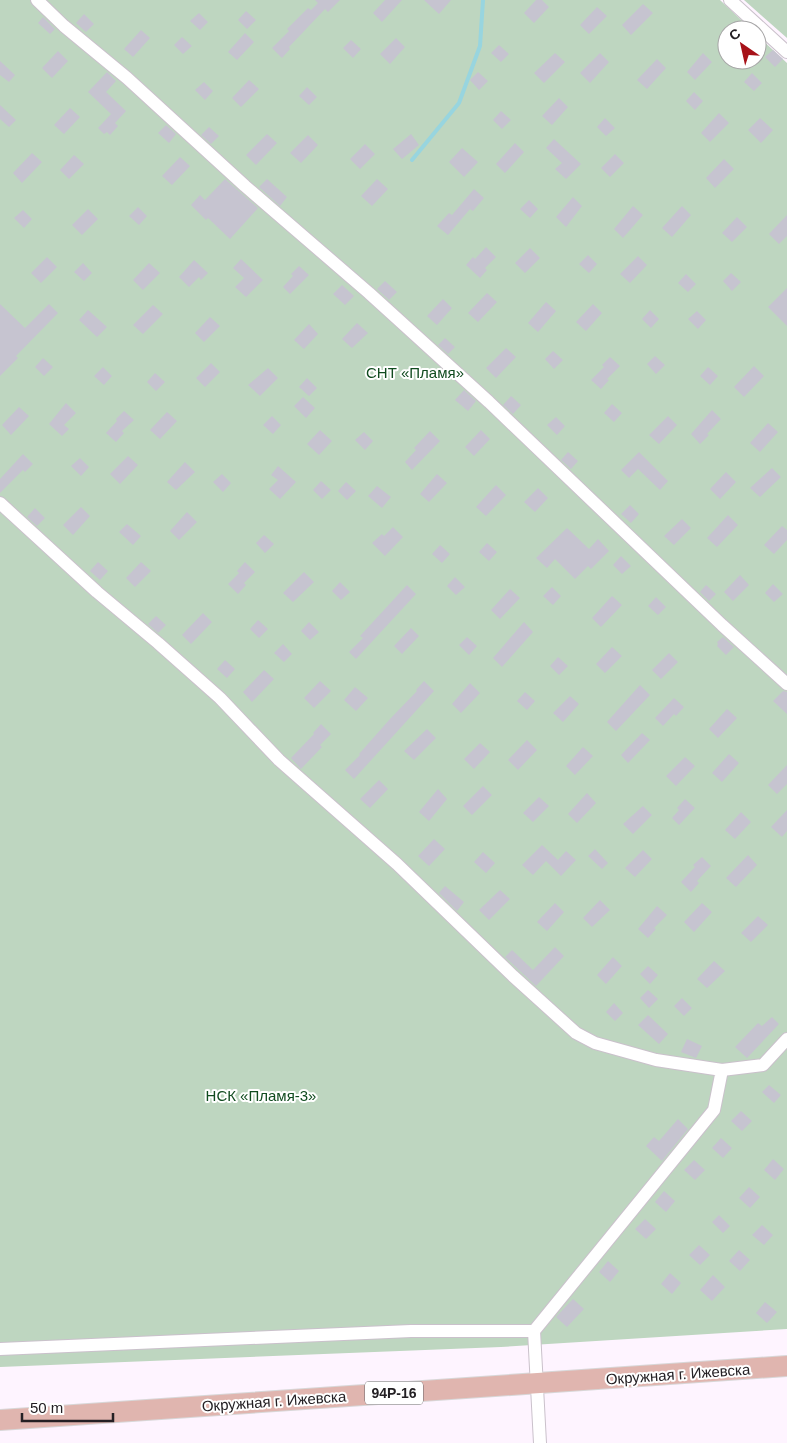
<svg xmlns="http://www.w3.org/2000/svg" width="787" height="1443" font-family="Arial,sans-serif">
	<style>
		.green { fill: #bed6c0 }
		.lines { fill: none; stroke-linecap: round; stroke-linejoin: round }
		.stream { stroke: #98d5df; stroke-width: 4 }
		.building { fill: #c6c4d0 }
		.street-casing { stroke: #cac1cb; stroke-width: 14 }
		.primary-casing { stroke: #d8d7d8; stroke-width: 22 }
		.street { stroke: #fff; stroke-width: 12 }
		.primary { stroke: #e0b5af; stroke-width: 20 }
		.labels { text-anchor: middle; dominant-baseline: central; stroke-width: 4; stroke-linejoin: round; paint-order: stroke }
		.shield { fill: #fff; stroke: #666366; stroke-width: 1 }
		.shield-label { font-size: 14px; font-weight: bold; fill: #242024 }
		.park-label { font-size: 15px; fill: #104b1f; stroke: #fff }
		.street-label { font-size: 15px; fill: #242024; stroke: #fff }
	</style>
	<rect width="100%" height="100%" fill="#fef4ff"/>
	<path class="green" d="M0,0H720L752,30H727V60H757V35L787,63V1329L501,1347L0,1367Z
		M744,0H787V38Z"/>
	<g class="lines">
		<path class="stream" d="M412,160L459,103L480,46L483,0"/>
	</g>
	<path class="building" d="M315,0H340L328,12L325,9L289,47L290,49L282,58L272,48L289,31L287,29L308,8L311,10L318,3Z
		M385,0H402L382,22L373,13Z
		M424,0H451L439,14Z
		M536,0H542L549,7L534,23L524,13Z
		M643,4L653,13L631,35L622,25Z
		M597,7L607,16L589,34L580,25Z
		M246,11L256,20L247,29L238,20Z
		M199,13L208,22L200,30L190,21Z
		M84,14L94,24L86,32L76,23Z
		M43,17L55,29L50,34L38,23Z
		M141,30L150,38L133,57L124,49Z
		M245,33L254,42L237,60L228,52Z
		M182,37L192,46L183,54L174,45Z
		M396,38L405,47L390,64L380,54Z
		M351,40L361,49L353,58L343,48Z
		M499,45L509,54L501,62L491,53Z
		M773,50L783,59L775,67L765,57Z
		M58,51L68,61L52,78L42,68Z
		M555,53L565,62L544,83L534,73Z
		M600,53L609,62L590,83L580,73Z
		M703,53L712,62L695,80L687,72Z
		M657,59L666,68L647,89L637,80Z
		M0,61L15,75L9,82L0,75Z
		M107,72L116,81L106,92L126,111L115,123L118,126L110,135L107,132L104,134L98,128L111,114L88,92Z
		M478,72L488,81L479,90L470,80Z
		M752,73L762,83L754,91L744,82Z
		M249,80L259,89L241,107L232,98Z
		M204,82L213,91L205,100L195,90Z
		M307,87L317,97L309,105L299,96Z
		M694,92L703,101L695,110L686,101Z
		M559,98L568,107L552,125L542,116Z
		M0,105L16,120L9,127L0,119Z
		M70,108L80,117L64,134L54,125Z
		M501,111L511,120L502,129L493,120Z
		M719,113L729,123L710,142L701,133Z
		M605,118L615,128L606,136L597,127Z
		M760,118L773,130L761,143L748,130Z
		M166,125L176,134L169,143L158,133Z
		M209,127L219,136L211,144L201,135Z
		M267,134L277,143L256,165L246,155Z
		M411,134L419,145L402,159L393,149Z
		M308,135L318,145L301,163L290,153Z
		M554,139L581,164L566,179L555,169L562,163L546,148Z
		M515,143L524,152L505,173L496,164Z
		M365,144L375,154L360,169L350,159Z
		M462,148L478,162L464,177L449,162Z
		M32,153L42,162L22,183L13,173Z
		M615,154L624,163L610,177L601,168Z
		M74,155L84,164L69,179L60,170Z
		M180,157L190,166L172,185L162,176Z
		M724,159L734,169L715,188L706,178Z
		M225,179L258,208L230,239L208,218L206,220L191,205L200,195L205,200Z
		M267,179L287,197L280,206L259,187Z
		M377,179L388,189L372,206L361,196Z
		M474,189L484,198L473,211L470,209L448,235L437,226L449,213L452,215Z
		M573,197L582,206L566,227L556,217Z
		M529,200L538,209L530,218L520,209Z
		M633,206L643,215L623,238L614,229Z
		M682,206L691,215L672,237L662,228Z
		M138,207L147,216L139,225L129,216Z
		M88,209L98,219L82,235L72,225Z
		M23,210L32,219L24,228L14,218Z
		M787,215V236L779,244L769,234Z
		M737,217L747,227L732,242L722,233Z
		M486,247L496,257L485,268L487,270L480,278L466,265L473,257L475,259Z
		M530,248L540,258L525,273L515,263Z
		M588,255L597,264L589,273L579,264Z
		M638,256L647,265L630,283L620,274Z
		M47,257L57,267L41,283L31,273Z
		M241,259L263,280L246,297L235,287L244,278L233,268Z
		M194,260L208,273L201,280L199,277L189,287L179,277Z
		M83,263L92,273L84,281L74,272Z
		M149,263L160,273L143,290L133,280Z
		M299,266L309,275L290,294L283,287L293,276L291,274Z
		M731,273L741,282L732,291L723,281Z
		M686,274L696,284L688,292L678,283Z
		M385,281L397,292L389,300L377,289Z
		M342,285L354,296L345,305L333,294Z
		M787,288V326L768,307Z
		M487,293L497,302L478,322L468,313Z
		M443,299L452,308L437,325L427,316Z
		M546,302L556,311L538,332L528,323Z
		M0,304L25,328L49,304L58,313L16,356L18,358L0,376Z
		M593,304L602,313L586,331L576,322Z
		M153,305L163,314L143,334L133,325Z
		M88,310L107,327L97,337L79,320Z
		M650,310L659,319L651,328L642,319Z
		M697,311L706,320L698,329L688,319Z
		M210,317L220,326L204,342L195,333Z
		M357,323L368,333L352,348L342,339Z
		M309,324L318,334L304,349L294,340Z
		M445,338L455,347L448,354L438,345Z
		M506,348L516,357L496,378L486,368Z
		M553,351L563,360L554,369L545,359Z
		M655,356L665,365L656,374L647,364Z
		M610,357L620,366L607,379L609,380L601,389L591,380L604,367L602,365Z
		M43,358L53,367L44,376L35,367Z
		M211,363L220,372L205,387L196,378Z
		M754,366L764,376L744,397L734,387Z
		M103,367L112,376L104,385L94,376Z
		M708,367L718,376L710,385L700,376Z
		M268,368L278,378L260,396L248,385Z
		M155,373L165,382L156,391L147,382Z
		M307,378L317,388L309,396L299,387Z
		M464,390L476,401L468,411L455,400Z
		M511,396L521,405L513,414L503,405Z
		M303,397L315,408L306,418L294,406Z
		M66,403L76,413L64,425L69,429L62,436L49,424Z
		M612,404L622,413L614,422L604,413Z
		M19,407L29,416L11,435L2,425Z
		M712,410L721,419L707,434L709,435L700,444L691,434Z
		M124,411L134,420L122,431L124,433L116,442L106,433L117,421L116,419Z
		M167,412L177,421L160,439L150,430Z
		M272,416L281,425L273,434L263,425Z
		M668,416L677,425L659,444L649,435Z
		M556,417L565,426L557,435L547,425Z
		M768,423L778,432L760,452L750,443Z
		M320,430L332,441L319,455L307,444Z
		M481,430L490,439L474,456L465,447Z
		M430,431L440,441L412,470L405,462L416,450L414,448Z
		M364,432L373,441L365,450L355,440Z
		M568,452L578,461L571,469L561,460Z
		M639,452L668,481L660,490L638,469L629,478L621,470Z
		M23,454L33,464L25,472L23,470L0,493V479Z
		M128,456L138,465L120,484L110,474Z
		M80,458L89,467L81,476L71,466Z
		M185,462L195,472L176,490L167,482Z
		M278,466L296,482L280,499L269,489L278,480L271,475Z
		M772,468L781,477L760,497L750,488Z
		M726,472L736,482L720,499L710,489Z
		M222,474L231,483L223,492L213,482Z
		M437,474L447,483L429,502L420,494Z
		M321,481L331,490L322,499L313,490Z
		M346,482L356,491L347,500L338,491Z
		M496,485L506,495L486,516L476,507Z
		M377,486L391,497L382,508L368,496Z
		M538,488L548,498L535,512L524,502Z
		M630,505L639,514L631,523L621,514Z
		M81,507L90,516L73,535L63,525Z
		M35,508L45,518L37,526L27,517Z
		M187,512L197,522L179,540L170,531Z
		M728,515L738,525L717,547L707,538Z
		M682,519L691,528L674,545L664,536Z
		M127,524L141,536L133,545L119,532Z
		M782,526L787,530V540L774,554L764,545Z
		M393,527L403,537L385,556L372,543L382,534L384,536Z
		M567,528L589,549L598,539L609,551L591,569L588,566L575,579L555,559L547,568L536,558Z
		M264,535L274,544L265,553L256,543Z
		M487,543L497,552L489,561L479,552Z
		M440,545L450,554L442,563L432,554Z
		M621,556L631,566L622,574L613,565Z
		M98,562L108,571L100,580L90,571Z
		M141,562L151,571L135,587L126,578Z
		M245,562L255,572L244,583L246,585L238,594L228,584L239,573L237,571Z
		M304,572L314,582L293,602L283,593Z
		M740,575L749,585L733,601L724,592Z
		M455,577L465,587L456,595L447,586Z
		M340,582L350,592L341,600L332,591Z
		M773,584L783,594L774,602L765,593Z
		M407,585L416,594L356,659L349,652L363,638L360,636Z
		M706,585L716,594L709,601L700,592Z
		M552,587L561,596L553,605L543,596Z
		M510,589L520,598L500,619L491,610Z
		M612,596L622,605L601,627L592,618Z
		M656,597L666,607L658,615L648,606Z
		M203,613L212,622L191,644L182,635Z
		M156,616L166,625L158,633L148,624Z
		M258,620L268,629L259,638L250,629Z
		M309,622L319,632L310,640L301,631Z
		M524,622L533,632L502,667L493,658Z
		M411,628L419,636L402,654L394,646Z
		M467,637L477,646L469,655L459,645Z
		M723,637L734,647L726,655L717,646L718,644L717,642Z
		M283,644L292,654L284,662L274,653Z
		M612,647L622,656L605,673L596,664Z
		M669,653L678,662L661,679L652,670Z
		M558,657L568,666L559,675L550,666Z
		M225,660L235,669L227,678L217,669Z
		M264,670L274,679L252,702L243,692Z
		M320,681L331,691L314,708L304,698Z
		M424,681L434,691L354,779L345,770L360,755L359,754L390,719L417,691L416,690Z
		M470,683L480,693L461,713L452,704Z
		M640,685L650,695L616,731L607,722Z
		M355,687L368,698L356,711L344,700Z
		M783,691L787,692V714L773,701Z
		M525,692L535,701L527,710L517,701Z
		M570,696L579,704L563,722L553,713Z
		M674,698L684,707L676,716L674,714L663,726L655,718Z
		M727,709L737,718L718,738L709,729Z
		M321,724L331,734L320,745L322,747L301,769L291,758L314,734L313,733Z
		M427,729L436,738L414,760L404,751Z
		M642,733L650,740L628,763L621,755Z
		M527,740L537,750L518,770L508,760Z
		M480,743L490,752L474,769L464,759Z
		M583,747L593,756L575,775L566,766Z
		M729,754L739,763L722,782L712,773Z
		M685,757L695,766L676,786L666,776Z
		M787,765V784L777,794L768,785Z
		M379,780L388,789L370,808L360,799Z
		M483,786L492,795L472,815L463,806Z
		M438,789L447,799L429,821L419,812Z
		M587,793L596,803L577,823L568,814Z
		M539,797L549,806L533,822L523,813Z
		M685,799L695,808L679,825L672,818L679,810L677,808Z
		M643,806L652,815L633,834L623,824Z
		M787,810V831L782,837L771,827Z
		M741,812L751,822L735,839L725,830Z
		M434,839L445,849L429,866L418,856Z
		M542,845L558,860L566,851L576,860L561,876L546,861L533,875L522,865Z
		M595,849L608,863L602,869L588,856Z
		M643,850L652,859L635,877L625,868Z
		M483,852L495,863L486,873L474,862Z
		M748,855L757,865L736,887L726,878Z
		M702,857L711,866L697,881L699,883L691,892L681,882L695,867L693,865Z
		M445,886L464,902L457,911L439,893Z
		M500,890L510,899L489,920L479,910Z
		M600,900L610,910L592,927L583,918Z
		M555,903L564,912L547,931L537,922Z
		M702,903L712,912L694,932L684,922Z
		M657,906L667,915L654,928L656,929L648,938L638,929Z
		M758,916L768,925L751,942L741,933Z
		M555,947L564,956L536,986L505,957L512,950L533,970Z
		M613,957L622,966L606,984L597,975Z
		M714,961L725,971L707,988L697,979Z
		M648,966L658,975L650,984L640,974Z
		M648,990L658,999L649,1008L640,998Z
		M682,998L692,1008L684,1016L674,1006Z
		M614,1003L623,1013L615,1021L606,1012Z
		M648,1015L668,1034L659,1044L638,1025Z
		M772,1017L779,1024L747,1058L735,1047L758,1023L762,1026Z
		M687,1039L702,1046L696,1058L681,1052Z
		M769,1085L781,1095L774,1103L762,1092Z
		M741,1111L752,1121L742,1131L731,1121Z
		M678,1119L688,1129L662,1161L646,1146L654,1137L659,1141Z
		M721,1138L732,1148L723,1158L712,1148Z
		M773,1159L784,1169L775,1180L764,1170Z
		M694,1160L705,1170L695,1180L684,1170Z
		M749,1187L760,1197L750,1208L739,1198Z
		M664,1191L675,1201L666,1212L655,1202Z
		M719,1215L730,1226L723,1233L712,1222Z
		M645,1219L656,1229L646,1239L635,1229Z
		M762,1225L773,1235L764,1245L752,1235Z
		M699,1245L710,1255L700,1265L689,1255Z
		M739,1250L750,1260L740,1271L729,1261Z
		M608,1261L619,1271L610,1282L599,1272Z
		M670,1273L681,1283L672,1294L661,1284Z
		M713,1275L725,1287L712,1301L700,1290Z
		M573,1299L584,1309L567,1327L556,1317Z
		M765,1302L777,1312L767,1323L756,1313Z"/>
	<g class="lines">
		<defs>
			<path id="street" d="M37,0L64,26L127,78L245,186L369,293L489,402L722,625L787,684
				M730,0L787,52
				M0,503L97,592L158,643L220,698L279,760L397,864L513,976L576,1033L595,1043L656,1060L722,1070L763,1065L787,1039
				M0,1349L411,1331H534
				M540,1443L534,1331L714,1110L722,1070"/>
			<path id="primary" d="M0,1420L787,1366"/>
		</defs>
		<use href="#street" class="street-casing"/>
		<use href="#primary" class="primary-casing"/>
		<use href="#street" class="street"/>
		<use href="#primary" class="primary"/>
	</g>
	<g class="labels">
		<rect class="shield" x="365" y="1381.5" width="58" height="23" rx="4"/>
		<g class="shield-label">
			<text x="394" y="1393">94Р-16</text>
		</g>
		<g class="park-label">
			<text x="415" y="372">СНТ «Пламя»</text>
			<text x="261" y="1095">НСК «Пламя-3»</text>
		</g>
		<g class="street-label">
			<text transform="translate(678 1374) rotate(-4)">Окружная г. Ижевска</text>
			<text transform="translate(274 1401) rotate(-4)">Окружная г. Ижевска</text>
		</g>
	</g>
	<g transform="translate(742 45) rotate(326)"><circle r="24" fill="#ffffff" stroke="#a7a6a7"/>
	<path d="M0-4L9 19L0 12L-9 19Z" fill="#a71219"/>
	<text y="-8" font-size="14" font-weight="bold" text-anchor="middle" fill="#242024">С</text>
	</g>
	<path d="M22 1413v8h91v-8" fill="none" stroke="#242024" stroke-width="2.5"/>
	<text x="30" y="1413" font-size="15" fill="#242024" stroke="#ffffff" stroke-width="4" paint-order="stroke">50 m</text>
</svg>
